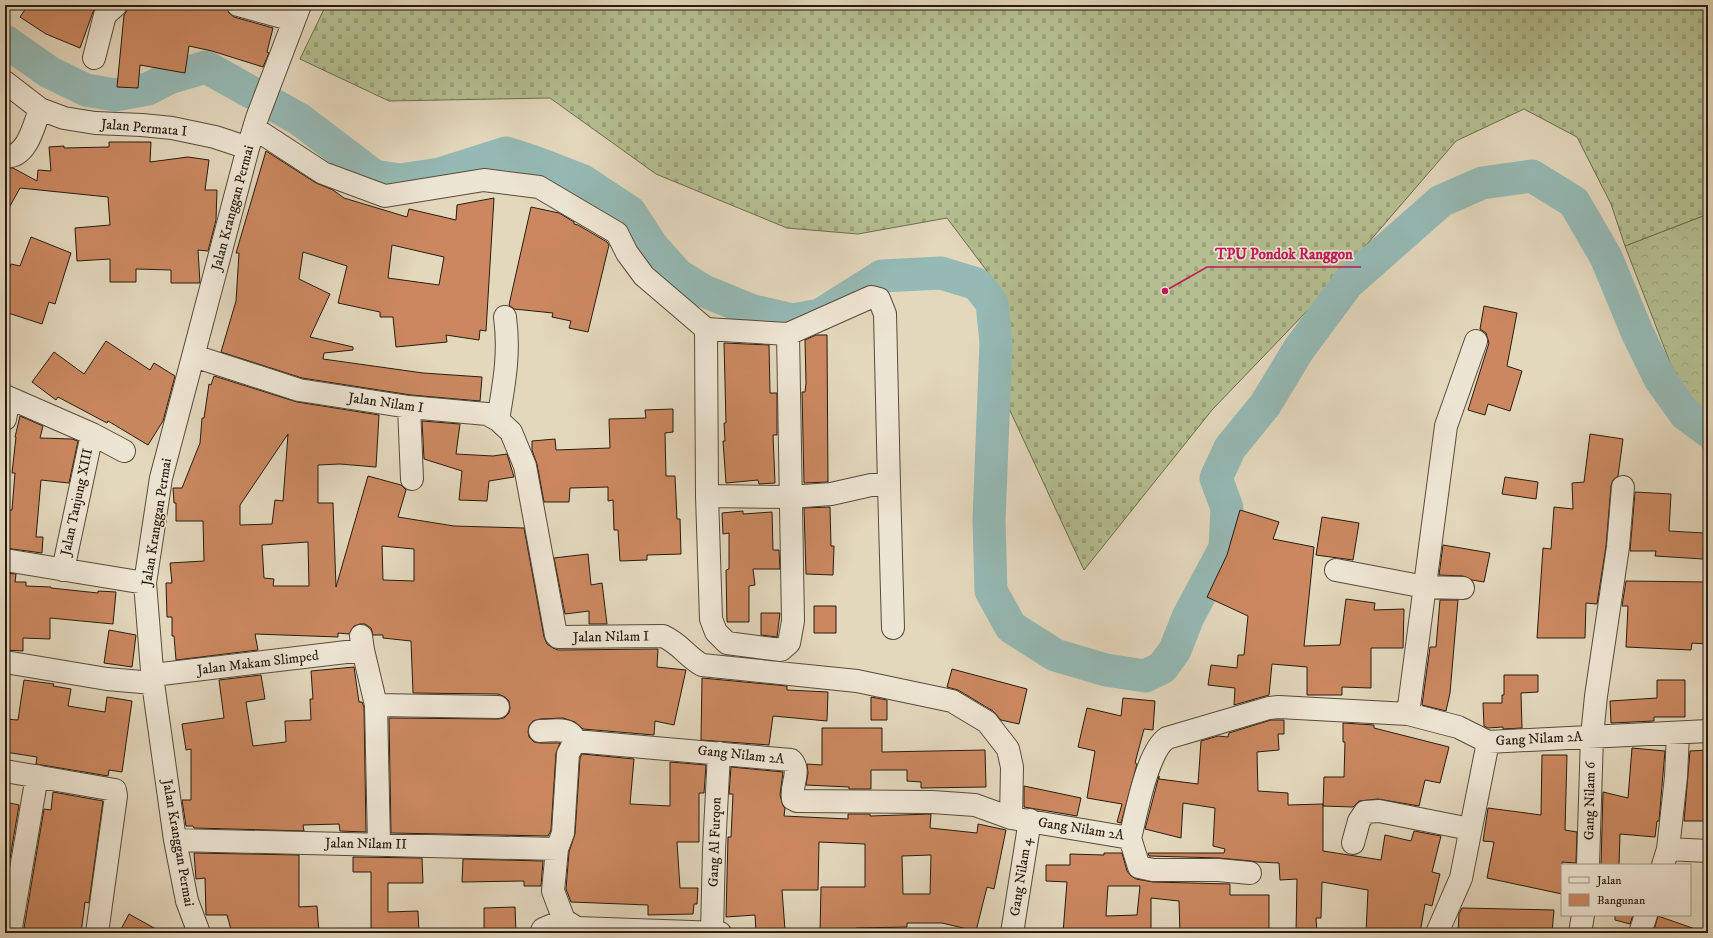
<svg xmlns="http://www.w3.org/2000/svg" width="1713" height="938" font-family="'IM FELL DW Pica',serif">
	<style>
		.forest { fill: url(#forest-crowns); stroke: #6e6d4f }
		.cemetery { fill: url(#cemetery-stones); stroke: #6e6d4f }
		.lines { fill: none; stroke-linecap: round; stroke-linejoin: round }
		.river { stroke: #95b9b4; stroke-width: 33 }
		.building { fill: #cb8860; stroke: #281c0e; fill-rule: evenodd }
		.minor-casing { stroke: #574b3a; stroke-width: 24 }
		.minor { stroke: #ede5d3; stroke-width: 22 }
		.labels { text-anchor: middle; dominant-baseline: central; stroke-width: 3.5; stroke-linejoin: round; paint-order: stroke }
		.street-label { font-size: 14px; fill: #281c0e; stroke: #ede5d3 }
		.leader { fill: none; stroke: #c2185b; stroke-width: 1.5 }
		.callout-dot { fill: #c2185b; stroke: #ede5d3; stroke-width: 1.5 }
		.callout-label { font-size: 15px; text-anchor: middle; font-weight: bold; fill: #c2185b; stroke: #ede5d3; stroke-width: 3.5; stroke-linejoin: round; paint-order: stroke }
	</style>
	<defs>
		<pattern id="forest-crowns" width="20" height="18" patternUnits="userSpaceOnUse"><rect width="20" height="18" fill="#b4be90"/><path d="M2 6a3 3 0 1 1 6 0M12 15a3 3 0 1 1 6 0" fill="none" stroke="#9ba37b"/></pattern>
		<pattern id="cemetery-stones" width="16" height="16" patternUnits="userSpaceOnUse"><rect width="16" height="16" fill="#b4be90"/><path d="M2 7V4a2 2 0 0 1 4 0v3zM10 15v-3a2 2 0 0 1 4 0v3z" fill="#9ba37b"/></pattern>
	</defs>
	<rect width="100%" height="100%" fill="#e3d7bc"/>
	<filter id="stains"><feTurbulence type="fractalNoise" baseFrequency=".005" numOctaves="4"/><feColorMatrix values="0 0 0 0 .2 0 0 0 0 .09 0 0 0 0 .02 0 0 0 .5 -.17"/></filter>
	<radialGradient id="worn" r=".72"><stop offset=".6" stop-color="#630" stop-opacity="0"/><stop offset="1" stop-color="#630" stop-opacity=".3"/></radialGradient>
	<path class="forest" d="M1708,214V461L1625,246Z"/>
	<path class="cemetery" d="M326,5H1708V214L1625,246L1611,204L1577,137L1524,109L1456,141L1331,286L1212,410L1084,570L1006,402L1005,295L947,218L858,234L787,228L656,174L550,98L389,101L300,59Z"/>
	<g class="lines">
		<path class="river" d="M5,41L49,72L86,90L115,95L148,89L169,78L206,67L299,119L374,176L400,180L440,174L506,153L534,162L583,181L630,212L652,246L678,275L704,291L753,311L793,320L820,315L882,276L941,273L977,284L992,303L996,343L989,520L991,591L1011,627L1055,655L1106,670L1145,676L1162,668L1175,650L1188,617L1225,548L1227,508L1216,478L1230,448L1265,405L1299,349L1348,283L1441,201L1482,183L1532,176L1574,202L1606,257L1637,332L1660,379L1685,414L1708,431"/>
	</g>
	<path class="building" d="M28,5H97L93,12L80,48L46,34L20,17Z
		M128,5H226L229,13L234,17L273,28L267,52L269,53L263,67L212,51L189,46L185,73L140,65L138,88L117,87L124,15L128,9Z
		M109,142H151L150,162L188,157L209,160L205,190H217L216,220L208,251L198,250L200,283H171V270L136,269V282H110V259L77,261L75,228L110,225L108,197L20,188L5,215V168H13L37,181L38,170L51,171L49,147L64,146V148L109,147Z
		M266,151L316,183L333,190L344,198L407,217L409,209L456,220L457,205L494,198L486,331L480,330L479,340L446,335L447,342L396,347L393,317H380V312L338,303L347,266L303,252L299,279L330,294L310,337L353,347V350L324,353L323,359L423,373L482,377L480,401L411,395L302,378L221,352L236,301L239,253H236ZM392,245L444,257L439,285L388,278Z
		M531,207L559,213L574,222V224L578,225L607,242L609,245L588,332L569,328L571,321L552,317L553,313L514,309L509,305Z
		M31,237L71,253L55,304L49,302L42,324L5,312V284L11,264L20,266Z
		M1484,306L1517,313L1507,366L1522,371L1510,411L1488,404L1485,415L1468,410L1489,343L1486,333L1480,329Z
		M816,335H827L828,482L804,483L802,392H805L806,383L805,340Z
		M106,341L150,370L154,363L175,376L163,421L148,445L108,421L107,423L58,397L56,400L32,382L54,352L84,374Z
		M724,343L769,345L770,393H777V435H773L775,483L759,484L758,480L726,483L723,441H725L724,423H726Z
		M214,376L297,402L379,415L376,467L340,464L318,465V503H333L336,587L368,476L401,485L406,490L398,517L454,526L524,528L544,637L547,644L553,648L558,650L658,649L657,667L686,670L674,725L655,721L654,735L583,729L575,722L563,718L540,719L533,721L529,726L528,732L529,737L534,742L540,743H560L556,753L551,830L548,836L391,833L389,718L498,719L504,718L509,713L510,708L509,701L505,697L498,694L413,693L411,641L383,638V635H373L371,628L365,624H360L354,626L349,634L338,633V637L255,634L258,650L176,660L174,636H172V617H167L166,583H172L170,563L204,561L203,521H176V503H174L173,488H182L200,443L202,418H204L209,384L211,385ZM288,434L283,501L275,500L272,524L240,525V505ZM308,542L309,586H273L274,579L264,578L262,545ZM382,546L414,549V581L383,580Z
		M673,409V432L665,433L666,476H675L677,519H680L681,554L647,555V560L620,561L618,530H614L613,500L608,501V487L570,488L569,502H544L537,464L532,450V441L555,439L556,450L610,448L609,419L646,418L645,410Z
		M20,416L43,426L40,438L72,439L78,441L69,483L41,480L36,537H43L42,553L5,548V510H12L15,473H12L16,437H15Z
		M422,421L460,424L456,454L493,456L507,454L514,477L489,481L487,501L459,500L462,471L424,459Z
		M1590,434L1623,439L1618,476L1613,480L1611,486L1606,546L1597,604L1586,603L1585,638H1537L1543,548L1551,549L1554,507L1573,509L1572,483L1584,482Z
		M1505,477L1538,482L1536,499L1502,494Z
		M1635,492L1671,494L1669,531L1704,533L1703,559L1655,556L1656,551H1630Z
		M830,507L831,546H834L833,575L806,574L804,508Z
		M1240,510L1279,522L1273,539L1314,547L1304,646L1340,645L1346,599L1375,603L1374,610L1404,609L1403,648H1371V688L1342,687V695H1307V667L1272,664L1269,695L1234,705L1235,688L1208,685L1211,665L1237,668L1238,655H1244L1248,616L1207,597L1227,555Z
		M743,511V514L772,512L773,550H779L780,569H753L755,585L749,586V622H727L726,570L729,569V533L723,534L722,513Z
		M1322,517L1359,523L1353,560L1316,555Z
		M1443,545L1490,553L1484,582L1472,580L1463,576L1439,575Z
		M588,554L591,585L602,583L607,624H589V611L565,614L554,558Z
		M5,573L16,574L15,582H26V586L51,587V588L98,593V591L116,592L113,624L50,618V639L23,638V651L5,650Z
		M1626,581L1708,582V644L1692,643L1691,650L1626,647L1628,606H1622Z
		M1440,600H1458L1450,693L1446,711L1422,705L1430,647H1436Z
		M814,606H836V633H814Z
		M761,613H780L777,637L761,635Z
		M109,630L136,635L132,667L104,663Z
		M354,667L359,702H362L364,707L366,832L340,831L339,824L303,825L304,831L194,828L193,826H186L182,800H191V749L186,750L182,724L224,718L219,680L261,675L265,699L246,702L253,746L286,742L285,721L311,720L310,699H313L311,671Z
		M952,669L1027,689L1019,724L1001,720L993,711L958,690L947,687Z
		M1504,675H1538V692L1521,693L1522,728L1503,729V727L1488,728L1484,726L1483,703H1502V695H1504Z
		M702,678L787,686V690L828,692L827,721L773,716L769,745L701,740Z
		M24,680L54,684L53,686L71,689L68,706L105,712L107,697L132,701L122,772L109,770L108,776L36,764L37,757L5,752V719L18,720Z
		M1657,680H1685V717H1654V721L1611,723L1610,701L1657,698Z
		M871,697L887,700V720H871Z
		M1123,698L1155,701L1153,730L1144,729L1135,763L1137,764L1121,823L1117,822L1122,804L1087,798L1095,751L1078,747L1087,708L1121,716Z
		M1271,720H1284V734H1278L1279,750L1257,752L1258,791L1288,793V805L1323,804V851L1381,860L1385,835L1411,841L1414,831L1441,836L1432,872L1440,874L1432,906L1425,904L1420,933H1366L1368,890L1322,882L1321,918H1316L1317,933H1296L1297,879L1280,880L1279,863L1257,862L1251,861L1219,858L1149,856L1148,853H1224L1225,849L1213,846L1215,808L1183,803L1181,838L1145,829L1159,776V779L1198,784L1201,741L1218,736L1228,737L1229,733Z
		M1343,723L1374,725V728L1449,747L1440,783L1425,780L1419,806L1378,799L1359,801L1353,807L1323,806L1324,777H1344L1345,742H1343Z
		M822,728H882V752L985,750L986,787L921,788V782L907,781V770H871V789H849V787L806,785L808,773L807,764L822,765Z
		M1632,748L1665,751L1659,821H1657L1655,837L1620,834L1619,865H1601L1603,792L1628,798Z
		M1708,750V821H1684L1690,751Z
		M582,754L634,759L630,804L670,806V762L706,765L704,793H699V842H677L680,888H698L697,904H694L693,914L648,915V905L571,902L566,889L569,852L575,834L580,758Z
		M1542,755H1567L1565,830L1577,832L1576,863L1562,862V894L1487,878L1494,842L1483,841L1488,808L1541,815Z
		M731,767L783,772L780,795L783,806L785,808L784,816L848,819V814H870V816L931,814L930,828L977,833L978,824L1006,830L994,889L987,887L976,931L942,923H907V927L856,928V933H820L821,887H865V844L819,842L818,890H782L785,930L756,933L755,915L726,917L728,837H731L733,794H729ZM931,855L930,894H903L902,856Z
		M1024,786L1081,798L1077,816L1024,807Z
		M53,792L103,801L89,903L85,902L81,933H26V928H24L44,809L51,810Z
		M5,802L19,805L5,888Z
		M194,853L299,855V907L317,906L319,933H232L227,915H206L205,878L196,879Z
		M1104,853H1122L1127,871L1131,876L1136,879L1153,882L1230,884V895H1269V933H1180L1179,901L1151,898V933H1063L1067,882L1046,881V865H1070V854L1104,855ZM1108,886H1140L1137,915L1106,916Z
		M353,857L422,858L423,883H388V912L418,911L419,933H371V872H353Z
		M463,859L543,861L541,886H524V881L462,882Z
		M515,907L516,933H484V908Z
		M1462,908L1554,910L1552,933H1458L1459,914Z
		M129,914L163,933H119Z
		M1615,915H1633L1630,924L1615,920Z
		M1658,916L1698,930L1697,933H1664L1654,930Z"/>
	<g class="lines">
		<defs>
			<path id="minor" d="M238,5L293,20
				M94,58L105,15L116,5
				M5,82L40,109L64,118L95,123L142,125L172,128L215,137L248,148
				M254,128L323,173L385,196L484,180L539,187L617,233L627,253L644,276L706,329L707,496L711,619L716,632L727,643L781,650L789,643L793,621L788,334L706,329
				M5,156C27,159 34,125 40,109
				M194,356L299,390L409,407L487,414L498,420L511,432L525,466L556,635L558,637L663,636C681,644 687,657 702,665L857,681L952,701L987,722L1008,749L1012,767L1011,818
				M5,396L92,434L124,451
				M409,407L412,479
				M5,419L9,398
				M498,420C504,384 510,354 505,317
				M889,485L893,628
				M707,496L790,497L831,494L871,485H889L885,314L879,299L871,297L788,334
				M5,560L145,583
				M63,570L92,434
				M1336,570L1425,587L1463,588
				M361,636L363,650L376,705L379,844
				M5,662L107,679L153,683
				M153,675L363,650
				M376,705L498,707
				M1408,714L1446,426L1476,341
				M540,731C553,731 571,726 575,741
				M5,771L115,790L116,796L97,933
				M1130,838L1139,867L1153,870H1218L1250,873
				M175,840L557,849
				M1353,843L1359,821L1365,812L1379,811L1470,829
				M1668,849L1708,851
				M1588,865L1592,736L1596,696L1618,547L1623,487
				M1663,865L1668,849L1676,777L1678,734
				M712,932L714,850L719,753
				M10,933L37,776
				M199,933L187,901L175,840L153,683L145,583L161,478L248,148L257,118L300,5
				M541,933L543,929L564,920
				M720,933L577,928L564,920L553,891L557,849L563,833L568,754L575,741L791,760C802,771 790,785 793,799L797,801L932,802L975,805L1011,818L1130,838C1136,815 1147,751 1167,738L1269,708L1279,707L1408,714L1458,727L1488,742L1708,731
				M1012,933L1030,820
				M1437,933L1461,878L1488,742
				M1580,933L1583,915
				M1640,933L1646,915"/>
		</defs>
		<use href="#minor" class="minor-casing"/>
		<use href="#minor" class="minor"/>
	</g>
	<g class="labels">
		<g class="street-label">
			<text transform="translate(144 128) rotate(5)">Jalan Permata I</text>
			<text transform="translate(233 208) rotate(-75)">Jalan Kranggan Permai</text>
			<text transform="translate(386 403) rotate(8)">Jalan Nilam I</text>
			<text transform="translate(77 502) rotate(-78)">Jalan Tanjung XIII</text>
			<text transform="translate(157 522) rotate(-81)">Jalan Kranggan Permai</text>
			<text transform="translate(611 637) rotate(-1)">Jalan Nilam I</text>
			<text transform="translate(258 663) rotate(-7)">Jalan Makam Slimped</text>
			<text transform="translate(1539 739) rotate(-3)">Gang Nilam 2A</text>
			<text transform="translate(741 755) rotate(6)">Gang Nilam 2A</text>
			<text transform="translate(1590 801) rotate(-89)">Gang Nilam 6</text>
			<text transform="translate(1081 829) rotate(9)">Gang Nilam 2A</text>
			<text transform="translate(715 842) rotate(-88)">Gang Al Furqon</text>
			<text transform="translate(178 843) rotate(80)">Jalan Kranggan Permai</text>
			<text transform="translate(366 844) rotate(1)">Jalan Nilam II</text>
			<text transform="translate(1021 877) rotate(-81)">Gang Nilam 4</text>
		</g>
	</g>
	<path class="leader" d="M1165 291L1207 267H1361"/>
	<circle class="callout-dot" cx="1165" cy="291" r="4"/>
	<g class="callout-label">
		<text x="1284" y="259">TPU Pondok Ranggon</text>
	</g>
	<rect width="1713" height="938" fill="none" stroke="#e3d7bc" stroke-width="20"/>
	<rect x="6" y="6" width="1701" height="926" fill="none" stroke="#281c0e" stroke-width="2"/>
	<rect x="10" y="10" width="1693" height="918" fill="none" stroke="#281c0e"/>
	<rect x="1561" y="864" width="130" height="52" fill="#ede5d3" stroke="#9e9584"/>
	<rect x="1569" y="877" width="20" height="6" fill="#ede5d3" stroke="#9e9584"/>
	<text x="1597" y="884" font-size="12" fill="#281c0e">Jalan</text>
	<rect x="1569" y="894" width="20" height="12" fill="#cb8860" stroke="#9e9584"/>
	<text x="1597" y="904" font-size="12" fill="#281c0e">Bangunan</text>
	<rect width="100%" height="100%" filter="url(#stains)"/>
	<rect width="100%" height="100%" fill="url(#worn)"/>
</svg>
